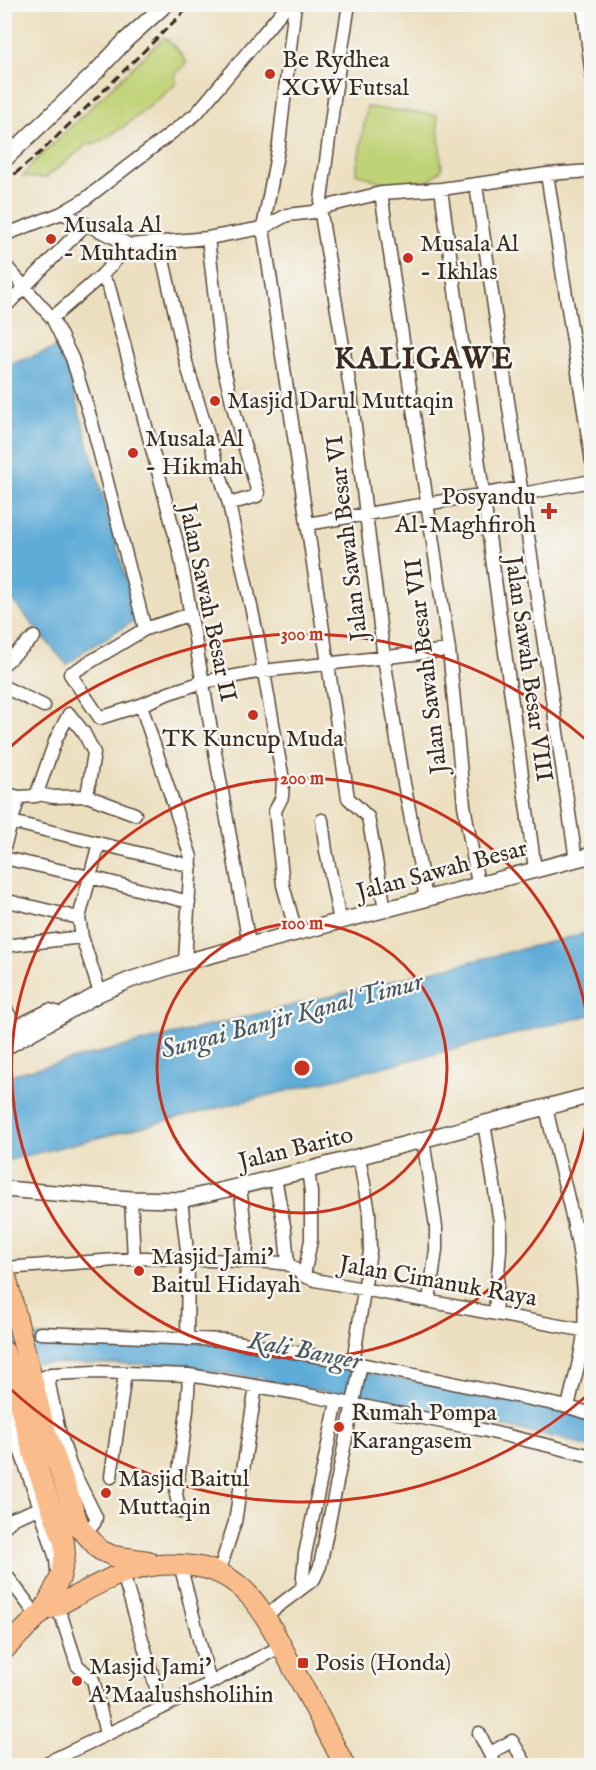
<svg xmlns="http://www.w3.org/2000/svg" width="596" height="1770" font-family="'IM FELL English',serif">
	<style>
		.green { fill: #bfd275; stroke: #7d7e4a; stroke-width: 1.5 }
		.water { fill: #5dabd7; stroke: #4c6a7a; stroke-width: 1.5 }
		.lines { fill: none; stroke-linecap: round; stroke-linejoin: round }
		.minor-casing { stroke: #564536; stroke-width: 15 }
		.tertiary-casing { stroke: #564536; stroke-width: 18 }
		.trunk-casing { stroke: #564536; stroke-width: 22 }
		.minor { stroke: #fff; stroke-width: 12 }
		.tertiary { stroke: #fff; stroke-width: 15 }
		.trunk { stroke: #fabc8b; stroke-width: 20 }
		.rail { stroke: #3b2a1e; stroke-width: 3; stroke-dasharray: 9 4.5; stroke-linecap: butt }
		.ring { fill: none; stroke: #c8321e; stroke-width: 3 }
		.poi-dot { fill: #c8321e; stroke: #f6f6f2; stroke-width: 2 }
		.labels { text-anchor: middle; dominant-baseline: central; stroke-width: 5; stroke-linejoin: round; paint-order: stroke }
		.poi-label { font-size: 24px; fill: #3b2a1e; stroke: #f6f6f2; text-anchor: start }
		.street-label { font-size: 24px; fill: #3b2a1e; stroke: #f6f6f2 }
		.water-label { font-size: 26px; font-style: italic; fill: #47575f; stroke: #f6f6f2 }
		.district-label { font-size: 30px; font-weight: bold; letter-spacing: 1.5px; fill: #3b2a1e; stroke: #f6f6f2 }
		.centre { fill: #c8321e; stroke: #f6f6f2; stroke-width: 3 }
		.ring-label { font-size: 18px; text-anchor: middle; font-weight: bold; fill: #c8321e; stroke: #f6f6f2; stroke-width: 5; stroke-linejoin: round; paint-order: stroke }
	</style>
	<rect width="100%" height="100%" fill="#f6f6f2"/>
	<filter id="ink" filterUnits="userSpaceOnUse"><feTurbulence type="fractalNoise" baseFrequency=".0167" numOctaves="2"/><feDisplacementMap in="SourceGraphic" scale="12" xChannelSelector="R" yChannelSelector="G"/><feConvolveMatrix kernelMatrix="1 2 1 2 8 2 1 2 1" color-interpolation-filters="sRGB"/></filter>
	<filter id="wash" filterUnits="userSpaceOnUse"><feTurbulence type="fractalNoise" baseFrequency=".008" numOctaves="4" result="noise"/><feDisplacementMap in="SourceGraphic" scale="24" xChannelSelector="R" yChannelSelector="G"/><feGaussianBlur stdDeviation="1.35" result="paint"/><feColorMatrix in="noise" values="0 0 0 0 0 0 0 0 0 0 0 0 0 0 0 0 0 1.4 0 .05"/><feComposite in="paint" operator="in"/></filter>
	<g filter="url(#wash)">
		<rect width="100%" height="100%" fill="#ecdfbf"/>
		<path class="green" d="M164,37L177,49L187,63L174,76L177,83C160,97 107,145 88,144L45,178L23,177L30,166Z
			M367,107L437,115L442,169L429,181L389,185L356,173Z"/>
		<path class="water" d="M61,346L137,619L84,651L67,665L5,592L4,356L8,365Z
			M591,932V1015L5,1161V1076Z
			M33,1336L181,1340L243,1348L571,1412L591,1419V1448L565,1439L371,1400L265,1381L264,1379L257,1377L256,1379L193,1368L189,1365L41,1363L5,1366L4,1343Z"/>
	</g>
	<g filter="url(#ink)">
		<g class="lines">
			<defs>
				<path id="minor" d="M295,4L279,144L263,228L348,798L368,817L385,909
					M349,4L335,92L320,208L351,394L384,658L403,778L426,898
					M583,4L592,76
					M547,174L592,462
					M476,185L576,860
					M441,189L535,869
					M381,193L449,650L464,805L478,884
					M62,213L130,245L208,238L263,228L287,215L314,212L320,208L381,193L441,189L547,174L592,171
					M4,235L62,213L84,200L196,114L288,4
					M208,238L222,361L235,414L258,493L257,496L229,504
					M159,242L187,366L229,504L258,639L283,780L282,797L275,811L283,885L296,932
					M4,264L52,318L72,358L92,423L145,629
					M101,276L109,287L180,554L249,944
					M4,308L86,224
					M52,318L101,276L130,245
					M522,494L592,481
					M307,524L521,488
					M191,614L145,629L70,674L100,718L141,705L169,693L203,682L263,671L449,650
					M4,664L34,637
					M4,687L44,706
					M141,705L191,857L185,962
					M4,793L19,797L36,796L56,739L69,714L84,733L94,753L87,796
					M38,794L54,797L87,796L135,814
					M322,820L326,851L340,921
					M12,822L191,866
					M99,843L79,918L82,937L100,993
					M4,847L19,797
					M4,858L90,877L189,902
					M4,900L79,918
					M4,946L82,937
					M4,1005L15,1027L49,1010L62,1014
					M546,1107C561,1179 589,1256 584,1330C583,1353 573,1383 568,1407
					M484,1123L500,1222V1250L495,1313
					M423,1139L436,1227V1250L429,1301
					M275,1178L285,1231L288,1264
					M240,1187L247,1243L246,1261
					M131,1199L134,1259
					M181,1200L188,1259L187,1339
					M574,1228L592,1227
					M5,1268L144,1258L271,1262L288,1264L304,1276L315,1280L592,1332
					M304,1276L311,1240V1192L308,1170
					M40,1333L225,1340L361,1364L568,1407L592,1414
					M353,1363L370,1251L369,1212L359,1157
					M51,1374L49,1384L58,1427L70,1465L96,1517C95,1527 90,1527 80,1528
					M33,1382L51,1374L95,1372L189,1375L297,1393L483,1430L592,1456
					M4,1403L40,1508L47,1505
					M111,1477L125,1373
					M180,1512L176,1494L187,1410L189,1375
					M4,1527L14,1518L40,1508L56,1559L57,1571
					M180,1564L210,1683
					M4,1572L37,1616
					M219,1572L235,1522L256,1386
					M123,1574L162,1708
					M302,1588L305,1554L337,1402
					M55,1607L62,1618L77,1665L93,1680L106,1734
					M265,1616L314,1579L320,1566L361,1364
					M479,1733L496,1766
					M490,1753L512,1741L527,1766
					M40,1766L162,1708L282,1646"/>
				<path id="tertiary" d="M4,160L96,72L126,40L166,4
					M4,1048L100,993L130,980L185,962L592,855
					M4,1189L131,1199L181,1200L308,1170L592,1095"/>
				<path id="trunk" d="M4,1268L44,1426L80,1528L100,1550L113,1556L148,1561
					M4,1351L39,1473L64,1542L65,1555L60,1578L44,1610L4,1650
					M44,1610L55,1607C78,1595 109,1576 134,1570C154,1564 172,1563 193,1566C250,1573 269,1623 293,1668C311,1701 328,1733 345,1766"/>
			</defs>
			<use href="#minor" class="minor-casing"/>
			<use href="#tertiary" class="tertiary-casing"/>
			<use href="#trunk" class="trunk-casing"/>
			<use href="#minor" class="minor"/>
			<use href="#tertiary" class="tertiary"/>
			<use href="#trunk" class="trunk"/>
			<path class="rail" d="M4,183L42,151L192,4"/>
		</g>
	</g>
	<g class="ring">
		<circle cx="302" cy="1068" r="145"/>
		<path d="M591 1086A290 290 0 1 1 591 1050"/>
		<path d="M590 1393A434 434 0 0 1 6 1385M6 751A434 434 0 0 1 590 743"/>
	</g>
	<g class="poi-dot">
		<circle cx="270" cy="74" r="6"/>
		<circle cx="51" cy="239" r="6"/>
		<circle cx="408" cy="258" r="6"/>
		<circle cx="215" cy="401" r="6"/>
		<circle cx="133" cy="453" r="6"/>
		<path d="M546 502h6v6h6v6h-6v6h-6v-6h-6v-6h6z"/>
		<circle cx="253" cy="715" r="6"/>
		<circle cx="139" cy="1271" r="6"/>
		<circle cx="339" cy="1427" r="6"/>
		<circle cx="106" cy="1493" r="6"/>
		<rect x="297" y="1657" width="12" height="12" rx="3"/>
		<circle cx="77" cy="1681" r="6"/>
	</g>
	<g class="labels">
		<g class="poi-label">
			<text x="282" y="60">Be Rydhea<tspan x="282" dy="28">XGW Futsal</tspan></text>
			<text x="63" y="225">Musala Al<tspan x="63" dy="28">- Muhtadin</tspan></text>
			<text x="420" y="244">Musala Al<tspan x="420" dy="28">- Ikhlas</tspan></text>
			<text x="227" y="401">Masjid Darul Muttaqin</text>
			<text x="145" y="439">Musala Al<tspan x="145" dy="28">- Hikmah</tspan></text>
			<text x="536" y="497" text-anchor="end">Posyandu<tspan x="536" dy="28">Al-Maghfiroh</tspan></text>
			<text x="253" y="739" text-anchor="middle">TK Kuncup Muda</text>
			<text x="151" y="1257">Masjid Jami'<tspan x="151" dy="28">Baitul Hidayah</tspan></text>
			<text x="351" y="1413">Rumah Pompa<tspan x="351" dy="28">Karangasem</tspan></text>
			<text x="118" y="1479">Masjid Baitul<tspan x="118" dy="28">Muttaqin</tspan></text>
			<text x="315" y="1663">Posis (Honda)</text>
			<text x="89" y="1667">Masjid Jami'<tspan x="89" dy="28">A'Maalushsholihin</tspan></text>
		</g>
		<g class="street-label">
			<text transform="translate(348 538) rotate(-97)">Jalan Sawah Besar VI</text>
			<text transform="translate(207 603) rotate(78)">Jalan Sawah Besar II</text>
			<text transform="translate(427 666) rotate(-97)">Jalan Sawah Besar VII</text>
			<text transform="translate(528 669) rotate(82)">Jalan Sawah Besar VIII</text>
			<text transform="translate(442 871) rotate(-15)">Jalan Sawah Besar</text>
			<text transform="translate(296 1149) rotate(-14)">Jalan Barito</text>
			<text transform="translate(438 1282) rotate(10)">Jalan Cimanuk Raya</text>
		</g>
		<g class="water-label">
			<text transform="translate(292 1016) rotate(-15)">Sungai Banjir Kanal Timur</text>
			<text transform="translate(305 1351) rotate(11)">Kali Banger</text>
		</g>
		<g class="district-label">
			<text x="424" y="360">KALIGAWE</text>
		</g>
	</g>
	<circle cx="302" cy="1068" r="9" class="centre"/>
	<g class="ring-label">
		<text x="302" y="640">300 m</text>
		<text x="302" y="784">200 m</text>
		<text x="302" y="929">100 m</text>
	</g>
	<rect width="596" height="1770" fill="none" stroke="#f6f6f2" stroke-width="24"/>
</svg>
